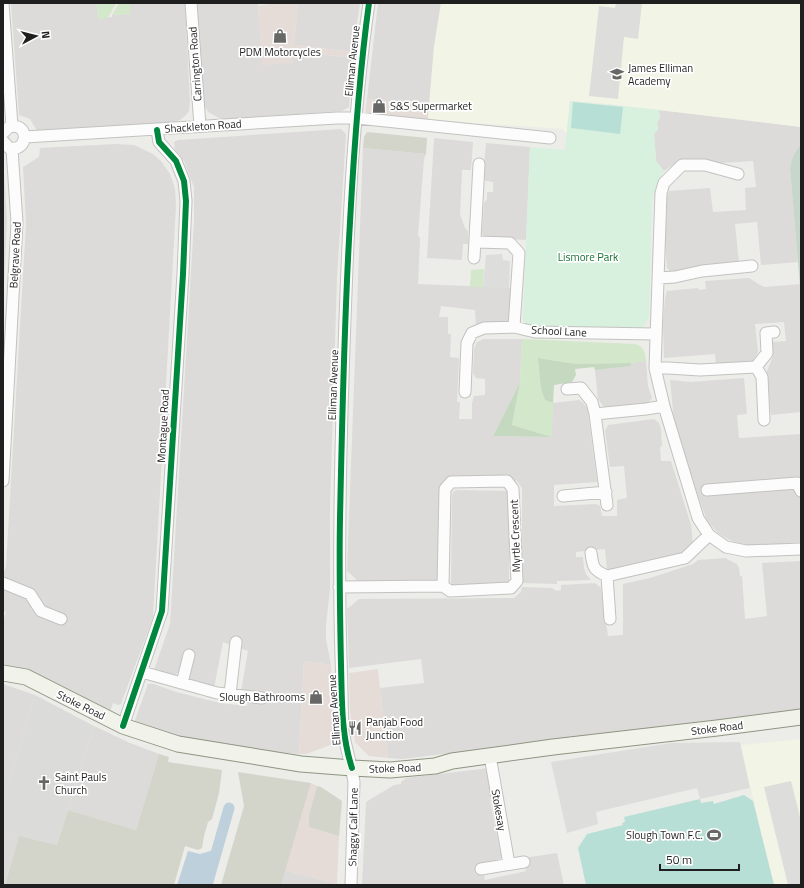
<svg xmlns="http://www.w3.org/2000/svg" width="804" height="888" font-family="'Titillium Web',sans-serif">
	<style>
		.residential { fill: #dcdbd9 }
		.commercial { fill: #e5dcd7 }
		.education { fill: #f2f4e5 }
		.religious { fill: #dbdbd9 }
		.construction { fill: #d3d5ca }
		.grass { fill: #d3e7ca }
		.forest { fill: #c4d9c0 }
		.cemetery { fill: #c8d7cb }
		.park { fill: #d8f0de }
		.pitch { fill: #b8dfd6 }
		.parking { fill: #dddddb }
		.water { fill: #bed0dc }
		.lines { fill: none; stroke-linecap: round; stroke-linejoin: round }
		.canal { stroke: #bed0dc; stroke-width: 11 }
		.street-casing { stroke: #c2c2c0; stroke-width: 13 }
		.secondary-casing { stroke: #8f9582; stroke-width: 17 }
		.street { stroke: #fcfcfc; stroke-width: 11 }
		.secondary { stroke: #f1f3eb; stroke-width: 15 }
		.cycleway-casing { stroke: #fff; stroke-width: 8 }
		.cycleway { stroke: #00873e; stroke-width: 6 }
		.labels { text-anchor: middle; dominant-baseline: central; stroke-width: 3.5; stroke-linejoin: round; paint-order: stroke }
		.poi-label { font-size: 11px; fill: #1f1f1f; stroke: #fff; text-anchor: start }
		.street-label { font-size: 11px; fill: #1f1f1f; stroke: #fff }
		.park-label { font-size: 11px; fill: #187132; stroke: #fff }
	</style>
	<rect width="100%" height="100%" fill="#ecece8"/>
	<path class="residential" d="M11,3H97L98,19L112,17V15L130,14V3H185L190,101L189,111L185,116L180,120L174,122L37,131L30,119L19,115Z
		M196,3H258L262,62L293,51L352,58L349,107L342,111L224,119L219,118L208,112L204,105Z
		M298,3H360L353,52L294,45Z
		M378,3H441L434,47L429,105L367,99Z
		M659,110L801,127V145L795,152L790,168L798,262L761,265L757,222L735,224L739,263L675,273L670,271L667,268L665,243L667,197L669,191L710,188L713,212L746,210L745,188L756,187L753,161L721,163L704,161L680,162L674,164L664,171L656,161L654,134L658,129L657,122L660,118Z
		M341,129L346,134L337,277L330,507V589L326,625V639L331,665L304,661L299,754L254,750L206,744L162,733L134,723L148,684H154L176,692L220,703L247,706L248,695L241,691L248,651L223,642L214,688L189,683L181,670L173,677L156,672L154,670L170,624L194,221V187L184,161L175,150L174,142L178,140Z
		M434,138L473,142L471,170H462L460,214L465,228L468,231V244H463L462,260L427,258Z
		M486,143L530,147L526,240L487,238L482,234L484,203L487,199V192H493V182L486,181L483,176Z
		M115,144L134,145L153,154L161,161L170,174L175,189L176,206L153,617L121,704L118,705L113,703L110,712L25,671L3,664V622L6,612L3,611V575L6,566L26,224L23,167L39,157L40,148Z
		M363,148L426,154L424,159L418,235L420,238L418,284L514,288L509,323L476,326L475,310L441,306L439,317H448V334H451L450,357L459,358L457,402H460L459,419H472V403L474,396L485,395V379L476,378L473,373L474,350L476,343L483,339H522L520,382L493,436L551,437L553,403L579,400L582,402L587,407L588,412L597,482L554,485V506L596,504L600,506L602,516H617V500L627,498L624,466L610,467L605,431L608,425L654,419L659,423L661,429L662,446L660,447L661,461H671L691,525L693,545L677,556L607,572L605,549L576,552V557H583L584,568L586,574L591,580L557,581V584L522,583V488L517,481L510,479L446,481L438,580L358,581L347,571Z
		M3,170L4,171L7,220L3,309Z
		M749,278L760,285L765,287L800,284L801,412L771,415L767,371L773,356L772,342L786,341L784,322L755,324L758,352L754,360L751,362L716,365L715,354L664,358L663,322L665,298L667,291L698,288L699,290L706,289L705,281Z
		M646,361L648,386L652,398L650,401L645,404L604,407L598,399L595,370L630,366V363Z
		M744,378L747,414L737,415L739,438L801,434V542L748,547L737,544L718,533L707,521L693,481L674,420L670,380L691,382Z
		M457,490L510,491L509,583L481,586L452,585L451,583L452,495L454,491Z
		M725,558L737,564L739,568L740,576H742L745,619L767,616L762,563L801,561V711L402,759L388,758L380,688L424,683L421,659L349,668L347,609L359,599L514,598L521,592L522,587L552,588L557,591L561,590V585L595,583L601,588L608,636L623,635V584L650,578L693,564L698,560Z
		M3,684L35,695L3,801Z
		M94,726L130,743L159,754L136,830L68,810Z
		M489,768L495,773L490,801L501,856V860L498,863L483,869L485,880L526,871L523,858L557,853L564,885H362L366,802L394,785L401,784V782L406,778Z
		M3,833L19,836L5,885H3Z
		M285,870L337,884V885H281Z"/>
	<path class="commercial" d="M274,3H298L294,45L353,52L352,58L294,51L293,63L262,65L258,6Z
		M367,99L429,105L428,120L365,116Z
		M304,661L331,665L333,744L306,754H299Z
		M378,669L380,688L388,758L369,756L355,742L350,711L349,673Z
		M311,783L317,786L309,815V827L339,836L337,884L285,870Z"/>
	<path class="education" d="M441,3H801V127L609,104L570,101L567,133L563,129L428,120L434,47Z
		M801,739V885H774L740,745Z"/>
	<path class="religious" d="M35,695L94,726L57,845L3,833V801Z"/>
	<path class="construction" d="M367,132L427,138L426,154L363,148L364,137Z
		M159,754L169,757L168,762L222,770L219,793L212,819L208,822L204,836L202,848L198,850L185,846L174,885H5L19,836L57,845L68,810L136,830Z
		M238,772L311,783L281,885H221L244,806Z
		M317,786L321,787L342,801L339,836L309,827V815Z"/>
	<path class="grass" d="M97,3H116L108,18L98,19Z
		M119,3H130V14L112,15Z
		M484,269L483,287H470L471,270Z
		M522,339L635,344C644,346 645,353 646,361L630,363L576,364L539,358L545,400L553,403L552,437L512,425L520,382Z"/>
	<path class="forest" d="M538,358L576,364L630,363L631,366L595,370L594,367L575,369L576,375L572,382L554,385L553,403L545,400L541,388Z
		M520,382L512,425L552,437L493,436Z"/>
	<path class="cemetery" d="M801,145V298L790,168C792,158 794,152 801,145Z"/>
	<path class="park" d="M570,101L659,110L660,118L657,122L658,129L654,134L656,161L664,171L658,181L652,202L649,317L644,326L636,331L530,326L525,323L523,319L530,147L565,150Z"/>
	<path class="pitch" d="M573,102L623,107L620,134L571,128Z
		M744,795L753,801L774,885H586L578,848L587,834L623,825L622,823L625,822L624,817L700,799L701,803L713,801L714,804Z"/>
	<path class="parking" d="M616,3H642L638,39L624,37L618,99L589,96L599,6L615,8Z
		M502,254L503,260L510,261L509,288L483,287L486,255Z
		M740,742L750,788L700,799L697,788L596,812L598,824L567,833L551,762L671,743Z
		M791,781L801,821V885H788L764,787Z"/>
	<path class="water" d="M217,849L207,885H177L188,851L200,854Z"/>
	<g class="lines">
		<path class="canal" d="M207,885L229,808"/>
		<defs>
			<path id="street" d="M3,3L12,126
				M191,3L200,126
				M3,133L9,127C29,121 30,152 9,148L3,141
				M25,137L337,118H357L550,138
				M738,174L705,165H682L664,183L661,193L655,368L664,406L698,518L709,535L726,547L746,551L801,549
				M476,242L510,243L519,253L514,327
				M474,258L479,164
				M658,278L675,277L702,271L752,266
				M756,367L762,377L764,420
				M655,368H668L700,370L756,367L767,353L766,333L774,332
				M567,389L581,388L592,402L595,414L607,505
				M465,392L467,343L472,333L484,328L514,327L535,332L655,334
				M595,414L646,409L664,406
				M3,481L17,223L12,149
				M707,490L797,483L801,491
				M563,496L606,492
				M591,553C593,567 593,570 607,576L685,558L709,535
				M607,576L610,619
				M3,583L30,594L41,611L61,619
				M339,587L443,586L450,591L511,588L517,581L513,489L507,481L451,482L445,489L443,586
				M142,672L217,693L262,698
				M182,683L189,655
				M230,694L236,642
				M123,726L162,611L183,274L186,201L184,181L176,161L159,142L157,130
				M490,756L509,864
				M481,869L524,862
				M351,885L354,782C351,764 346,748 343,731C342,706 342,682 341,657C338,565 340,472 343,379C347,254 351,127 369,3"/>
			<path id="secondary" d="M3,673L26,677L123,726L178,744L301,764L352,768L390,770L435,766L452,761L553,747L717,728L801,717"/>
		</defs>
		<use href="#street" class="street-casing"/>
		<use href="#secondary" class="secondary-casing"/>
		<use href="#street" class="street"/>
		<use href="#secondary" class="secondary"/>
		<defs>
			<path id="cycleway" d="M123,726L162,611L183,274L186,201L184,181L176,161L159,142L157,130
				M352,768C341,735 342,700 341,665C340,616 339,568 340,519C342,420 344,321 350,222C354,149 359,76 369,3"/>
		</defs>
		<use href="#cycleway" class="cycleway-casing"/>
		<use href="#cycleway" class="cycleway"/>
	</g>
	<defs>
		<symbol id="shop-bare" viewBox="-9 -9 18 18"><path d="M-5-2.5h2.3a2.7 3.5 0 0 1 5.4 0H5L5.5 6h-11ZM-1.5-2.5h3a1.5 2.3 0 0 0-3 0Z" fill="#676765" stroke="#fff" stroke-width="2.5" paint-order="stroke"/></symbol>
		<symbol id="school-bare" viewBox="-9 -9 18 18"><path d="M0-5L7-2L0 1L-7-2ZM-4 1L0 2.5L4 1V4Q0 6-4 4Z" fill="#676765" stroke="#fff" stroke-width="2.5" paint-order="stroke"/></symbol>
		<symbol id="restaurant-bare" viewBox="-9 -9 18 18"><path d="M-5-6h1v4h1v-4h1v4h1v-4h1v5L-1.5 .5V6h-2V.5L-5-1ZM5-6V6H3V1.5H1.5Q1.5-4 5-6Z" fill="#676765" stroke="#fff" stroke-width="2.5" paint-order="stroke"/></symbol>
		<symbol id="church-bare" viewBox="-9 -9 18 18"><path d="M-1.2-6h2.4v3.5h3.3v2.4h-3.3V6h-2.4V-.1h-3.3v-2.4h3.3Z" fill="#676765" stroke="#fff" stroke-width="2.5" paint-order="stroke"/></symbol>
		<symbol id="stadium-bare" viewBox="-9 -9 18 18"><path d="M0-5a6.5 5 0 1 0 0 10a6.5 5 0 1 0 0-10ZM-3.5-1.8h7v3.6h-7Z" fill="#676765" stroke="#fff" stroke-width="2.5" paint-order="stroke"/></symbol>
	</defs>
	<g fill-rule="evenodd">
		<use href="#shop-bare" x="270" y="26" width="20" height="20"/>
		<use href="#school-bare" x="607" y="64" width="20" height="20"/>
		<use href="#shop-bare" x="369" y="96" width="20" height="20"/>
		<use href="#shop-bare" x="306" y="687" width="20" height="20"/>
		<use href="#restaurant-bare" x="345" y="718" width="20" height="20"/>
		<use href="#church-bare" x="34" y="773" width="20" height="20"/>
		<use href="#stadium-bare" x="704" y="825" width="20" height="20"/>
	</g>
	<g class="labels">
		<g class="poi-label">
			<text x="280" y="52" text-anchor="middle">PDM Motorcycles</text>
			<text x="628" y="68">James Elliman<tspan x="628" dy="13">Academy</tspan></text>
			<text x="390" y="106">S&amp;S Supermarket</text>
			<text x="305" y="697" text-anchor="end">Slough Bathrooms</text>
			<text x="366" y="722">Panjab Food<tspan x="366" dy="13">Junction</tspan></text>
			<text x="55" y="777">Saint Pauls<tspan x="55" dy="13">Church</tspan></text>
			<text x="703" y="835" text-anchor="end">Slough Town F.C.</text>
		</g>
		<g class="street-label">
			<text transform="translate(352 61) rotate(-84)">Elliman Avenue</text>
			<text transform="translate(195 64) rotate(-94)">Carrington Road</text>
			<text transform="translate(203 126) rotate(-4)">Shackleton Road</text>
			<text transform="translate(15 255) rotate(-87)">Belgrave Road</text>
			<text transform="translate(559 331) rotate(3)">School Lane</text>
			<text transform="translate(333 385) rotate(-88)">Elliman Avenue</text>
			<text transform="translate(163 426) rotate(-87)">Montague Road</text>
			<text transform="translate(515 536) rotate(-92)">Myrtle Crescent</text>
			<text transform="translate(81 705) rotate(26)">Stoke Road</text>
			<text transform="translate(334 710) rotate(-94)">Elliman Avenue</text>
			<text transform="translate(717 728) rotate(-7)">Stoke Road</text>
			<text transform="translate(395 768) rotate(-2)">Stoke Road</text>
			<text transform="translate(499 810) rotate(80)">Stokesay</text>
			<text transform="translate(353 827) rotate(-89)">Shaggy Calf Lane</text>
		</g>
		<g class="park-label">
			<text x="588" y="257">Lismore Park</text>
		</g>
	</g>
	<rect width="804" height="888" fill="none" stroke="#1f1f1f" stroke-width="8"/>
	<g transform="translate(36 36) rotate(83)" stroke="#ffffff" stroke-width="3" paint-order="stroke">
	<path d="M0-3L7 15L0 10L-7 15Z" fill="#1f1f1f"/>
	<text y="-6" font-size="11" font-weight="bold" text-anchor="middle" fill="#1f1f1f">N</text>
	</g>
	<path d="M660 864v6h79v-6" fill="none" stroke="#1f1f1f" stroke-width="2"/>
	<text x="666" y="864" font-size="12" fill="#1f1f1f" stroke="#ffffff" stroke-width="3" paint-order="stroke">50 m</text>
</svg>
